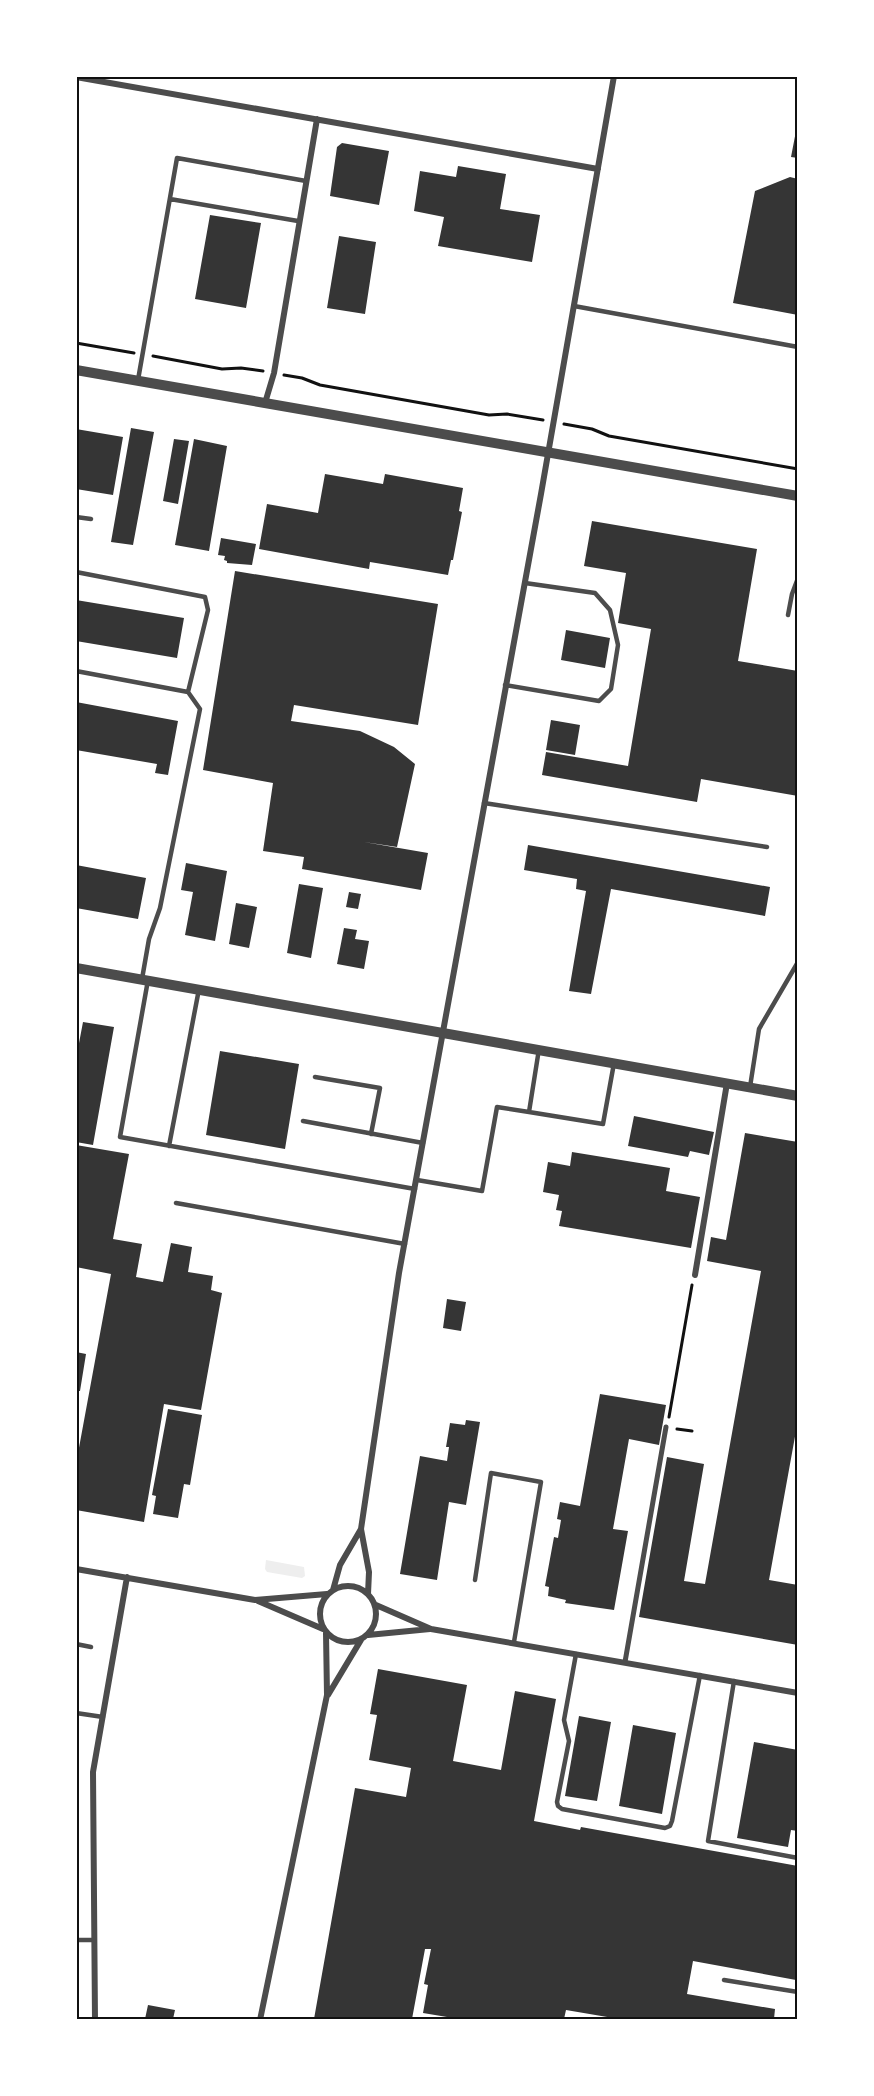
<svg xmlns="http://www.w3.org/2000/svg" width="874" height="2096" font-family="Mulish,sans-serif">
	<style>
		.green { fill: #eee }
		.building { fill: #353535 }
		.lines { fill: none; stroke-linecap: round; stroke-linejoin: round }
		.path { stroke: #111; stroke-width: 3 }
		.service { stroke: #4c4c4c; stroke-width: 4.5 }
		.pedestrian { stroke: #4c4c4c; stroke-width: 5 }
		.minor { stroke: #4c4c4c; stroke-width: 6 }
		.tertiary { stroke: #4c4c4c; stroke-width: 10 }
		.neatline { fill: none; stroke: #111; stroke-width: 2 }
	</style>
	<rect width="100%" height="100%" fill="#fff"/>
	<path class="green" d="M266,1560L304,1567L305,1576L302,1578L267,1572L265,1569Z"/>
	<path class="building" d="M796,131H798V158L791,157Z
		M342,143L389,151L379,205L330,196L337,147Z
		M458,166L506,174L500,209L540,215L532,262L438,246L444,217L414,211L420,171L456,177Z
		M790,177L798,179V315L733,303L755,191Z
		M210,215L261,223L246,308L195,299Z
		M339,236L376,242L365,314L327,308Z
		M131,428L154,432L133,545L111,542Z
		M76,429L123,437L113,495L76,489Z
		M174,439L189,441L178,504L163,501Z
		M194,439L227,446L209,551L175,545Z
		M325,474L383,484L385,474L463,488L459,511L462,512L453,560H451L448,575L370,562L369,569L259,549L267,504L318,513Z
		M592,521L757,549L738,661L798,671V796L701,779L697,802L542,775L546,752L628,766L651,629L618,623L626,573L584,566Z
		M221,538L256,544L252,565L227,563V561L224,560L225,556L218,555Z
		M235,571L438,604L418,725L294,705L291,721L360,731L394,747L415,764L397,847L364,842L428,853L421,890L302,869L304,857L263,851L273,783L203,770Z
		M76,600L184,618L177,658L76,641Z
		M566,630L610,638L605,668L561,660Z
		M76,702L178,721L168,775L155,773L157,764L76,750Z
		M551,720L580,725L575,755L546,750Z
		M528,845L770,887L765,916L611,889L591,994L569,991L586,891L576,889L577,879L524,870Z
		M186,863L227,871L215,941L185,935L193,892L181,890Z
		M76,865L146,878L138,919L76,908Z
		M299,884L323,888L311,958L287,953Z
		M349,892L361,894L358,909L346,907Z
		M236,903L257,907L249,948L229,944Z
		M344,928L357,930L355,939L369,941L364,969L337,964Z
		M83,1022L114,1027L93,1145L76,1142V1059Z
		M220,1051L299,1064L285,1149L206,1135Z
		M634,1116L714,1132L709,1155L690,1151L688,1157L628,1146Z
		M745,1133L798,1142V1420L769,1580L798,1585V1645L639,1617L667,1457L704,1464L684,1581L705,1584L761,1271L707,1261L711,1237L726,1240Z
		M76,1145L129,1154L113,1239L142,1244L136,1277L163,1282L171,1243L192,1247L188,1272L213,1276L211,1290L222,1293L201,1410L164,1404L144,1522L76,1510V1464L111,1274L76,1267Z
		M572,1152L670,1168L666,1191L700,1197L691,1248L559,1226L562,1211L556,1210L559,1195L543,1192L548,1162L570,1166Z
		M447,1299L466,1302L461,1331L443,1328Z
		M76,1352L86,1354L80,1391H76Z
		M600,1394L666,1405L659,1445L629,1439L613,1529L628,1531L614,1610L565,1603L566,1600L548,1596L549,1587L545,1586L554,1537L558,1538L561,1520L557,1519L560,1502L580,1506Z
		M168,1409L202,1415L190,1485L184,1484L178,1518L153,1514L156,1496L152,1495Z
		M466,1420L480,1422L466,1505L449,1502L437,1580L400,1574L420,1456L447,1461L449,1447H446L450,1423L465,1425Z
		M378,1669L467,1685L453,1761L501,1770L515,1691L556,1699L534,1821L580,1830L581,1827L798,1866L796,1980L693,1961L687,1994L775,2009L774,2019H619L566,2010L564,2019H459L423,2013L428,1985L424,1984L431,1949H425L412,2019H314L355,1788L406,1797L411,1768L369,1760L377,1715L370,1714Z
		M579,1716L611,1722L597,1801L565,1796Z
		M633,1725L676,1733L662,1814L619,1806Z
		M754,1742L798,1750V1831L791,1830L788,1847L737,1838Z
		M148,2005L175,2010L173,2019H145Z"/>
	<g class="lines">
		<path class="path" d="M76,343L134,353
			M153,356L222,369L241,368L263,371
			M284,375L302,378L320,385L489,415L507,414L543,420
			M564,424L592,429L609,436L798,469
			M669,1417L692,1285
			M677,1429L692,1431"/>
		<path class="service" d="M170,199L298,221
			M574,306L798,347
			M138,380L177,158L306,181
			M76,517L91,519
			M798,546V561
			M76,572L205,597L208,610L188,692
			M788,615L792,594L798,578
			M76,671L188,692L200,709L160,908L149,939L142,979
			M505,685L599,701L611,689L618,645L610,610L595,593L525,583
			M484,803L767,847
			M148,980L120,1137L415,1189
			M539,1049L529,1112L603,1124L614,1063
			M315,1077L380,1088L371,1134
			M750,1087L759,1029L798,962
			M303,1121L423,1143
			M169,1146L199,989
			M417,1180L482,1191L497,1107L529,1112
			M176,1203L405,1244
			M475,1580L491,1473L541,1482L514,1642
			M76,1644L91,1647
			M576,1654L564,1720L569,1741L557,1802L558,1806L562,1809L665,1828L670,1826L672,1821L700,1675
			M734,1681L708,1841L798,1858
			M76,1713L103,1717
			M76,1940H94
			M724,1980L798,1992"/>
		<path class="pedestrian" d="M625,1662L666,1427"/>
		<path class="minor" d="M76,77L598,169
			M265,403L274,373L317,119
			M695,1275L727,1083
			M76,1569L255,1600L327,1594
			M320 1614a28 28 0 1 1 56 0a28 28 0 1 1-56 0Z
			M333,1590L340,1565L361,1529
			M368,1594L369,1572L361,1529L399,1273L541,494L614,76
			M258,1601L323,1629
			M376,1605L431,1629L798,1693
			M368,1635L430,1629
			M328,1695L361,1640
			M95,2020L93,1772L127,1577
			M260,2020L327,1695L326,1633"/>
		<path class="tertiary" d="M76,370L798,496
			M76,968L798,1096"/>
	</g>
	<rect width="874" height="2096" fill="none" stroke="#ffffff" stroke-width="156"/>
	<rect x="78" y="78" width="718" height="1940" class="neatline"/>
</svg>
